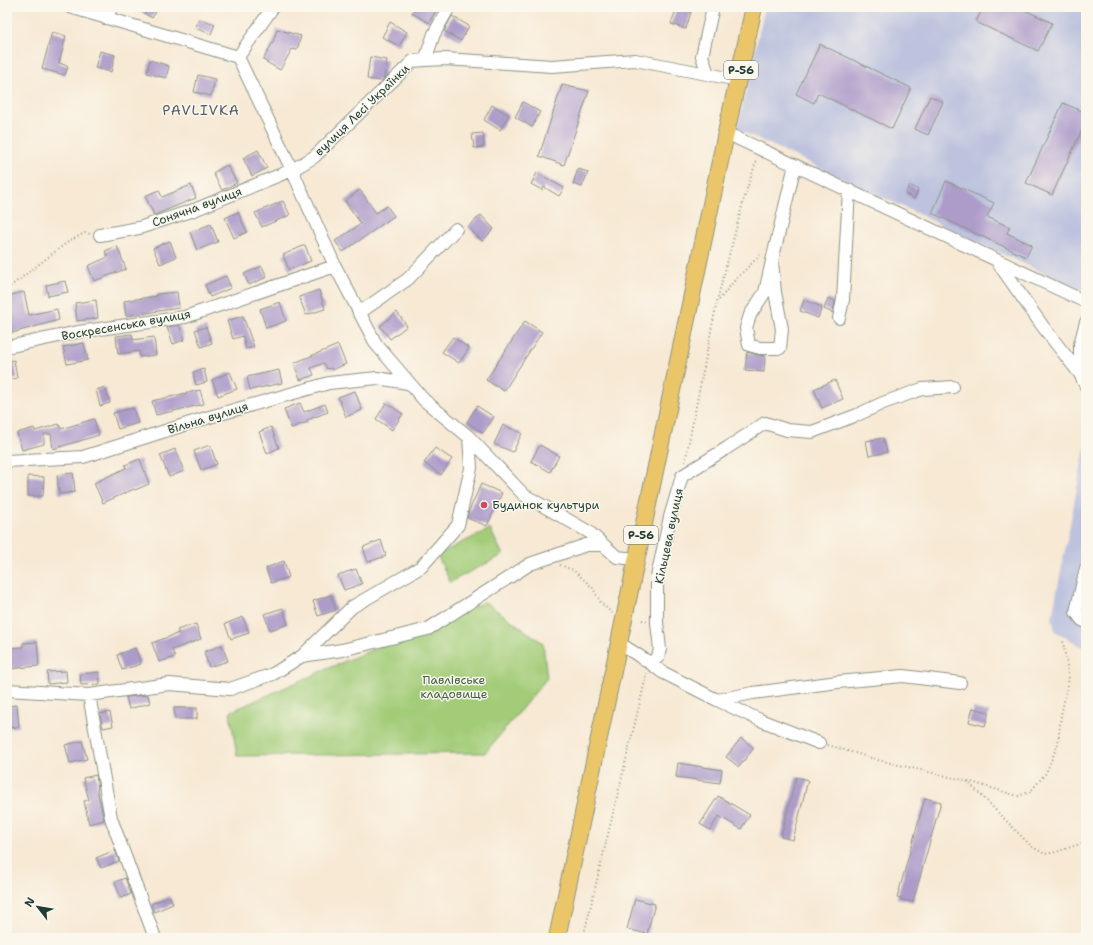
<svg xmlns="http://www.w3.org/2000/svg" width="1093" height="945" font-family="'Shantell Sans',sans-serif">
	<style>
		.industrial { fill: #bdc3de }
		.green { fill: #a3cc78; stroke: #618456 }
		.building { fill: #ad9cca }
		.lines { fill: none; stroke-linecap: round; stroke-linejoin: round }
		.minor-casing { stroke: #8b9384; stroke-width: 14 }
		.major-casing { stroke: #8b9384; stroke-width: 18 }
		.path { stroke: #8b9384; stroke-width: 2; stroke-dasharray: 1 3; stroke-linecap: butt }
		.minor { stroke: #fff; stroke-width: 12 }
		.major { stroke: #ebc669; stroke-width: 16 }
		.poi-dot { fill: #d1495b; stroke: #fbf7ec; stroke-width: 1.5 }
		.labels { text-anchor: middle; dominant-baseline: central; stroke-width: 3; stroke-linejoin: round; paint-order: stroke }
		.shield { fill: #fbf7ec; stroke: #61756b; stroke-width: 1 }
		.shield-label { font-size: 11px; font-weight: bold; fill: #1f3d34 }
		.street-label { font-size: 12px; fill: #1f3d34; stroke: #fbf7ec }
		.poi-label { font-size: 12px; fill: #1f3d34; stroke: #fbf7ec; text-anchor: start }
		.park-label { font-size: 12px; fill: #406145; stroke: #fbf7ec }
		.quarter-label { font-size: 14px; letter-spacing: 1px; fill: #515e68; stroke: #fbf7ec }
	</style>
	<rect width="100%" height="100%" fill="#fbf7ec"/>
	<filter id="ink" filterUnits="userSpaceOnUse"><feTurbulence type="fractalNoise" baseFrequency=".025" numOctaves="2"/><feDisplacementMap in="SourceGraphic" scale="8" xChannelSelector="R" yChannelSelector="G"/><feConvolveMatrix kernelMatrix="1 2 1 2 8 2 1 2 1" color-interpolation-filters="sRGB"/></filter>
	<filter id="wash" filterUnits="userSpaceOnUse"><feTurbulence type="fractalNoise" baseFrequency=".012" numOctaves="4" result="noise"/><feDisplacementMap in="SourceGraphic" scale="16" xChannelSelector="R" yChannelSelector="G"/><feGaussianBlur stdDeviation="0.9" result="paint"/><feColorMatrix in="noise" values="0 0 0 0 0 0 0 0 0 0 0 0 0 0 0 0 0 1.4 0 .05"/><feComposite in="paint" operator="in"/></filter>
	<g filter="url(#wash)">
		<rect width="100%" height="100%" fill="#f7e9d4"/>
		<path class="industrial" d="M765,7H1086V293L737,129Z
			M1085,447H1086V649L1055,631L1052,617Z"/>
		<path class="green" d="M490,529L503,555L450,582L437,555Z
			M485,602L543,643L547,678L485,753L237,756L230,712L331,667Z"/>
		<g id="blocks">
			<path class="building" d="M134,7H159L152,18Z
				M416,7H438L429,23L412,13Z
				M677,7L691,12L686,29L671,24Z
				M983,7H1019L1052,23L1038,51L976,22Z
				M452,16L469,26L461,41L444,31Z
				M199,19L215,24L211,34L195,28Z
				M390,22L407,32L399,46L382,37Z
				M277,29L301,36L297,50L292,49L280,70L263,60L273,42Z
				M52,32L66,36L59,63L68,66L65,75L42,69Z
				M820,44L911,88L892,129L818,93L814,103L796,94Z
				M100,51L115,55L111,72L95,68Z
				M370,57L387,60L384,78L382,81L367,79Z
				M150,60L169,66L166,78L147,73Z
				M198,75L215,79L211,96L194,92Z
				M562,85L589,91L564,165L539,156Z
				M930,96L943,102L928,135L915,129Z
				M523,102L540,112L532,127L515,117Z
				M1063,103L1086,113V121L1052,195L1026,183Z
				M492,105L509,115L500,130L484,120Z
				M483,133L484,147L474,148L472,134Z
				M258,150L267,168L252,176L243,158Z
				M227,165L237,183L222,190L213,173Z
				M578,169L588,172L582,187L573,184Z
				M537,173L564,188L559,196L544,187L542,190L531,184Z
				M946,181L994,203L987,217L1010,227L1007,233L1032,245L1026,257L932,213Z
				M191,185L196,198L154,215L145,196L159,190L162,197Z
				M910,185L918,190L914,199L905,194Z
				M360,190L376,213L387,206L394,216L343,252L335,241L361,224L345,201Z
				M283,201L290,215L262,227L255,213Z
				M238,212L247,232L234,238L225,218Z
				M481,215L494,229L482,241L468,227Z
				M211,224L218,242L197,250L190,232Z
				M170,241L176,257L160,264L153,248Z
				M305,245L311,261L289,270L283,255Z
				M117,246L126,269L94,281L88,266L108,257L105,251Z
				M262,266L267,277L249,285L244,274Z
				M226,276L231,288L210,297L205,285Z
				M65,281L68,292L48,296L46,285Z
				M319,290L325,309L306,315L299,297Z
				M24,292L29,315L57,309L59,320L12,333L7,309V296Z
				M177,292L179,308L126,316L124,301L157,296V294Z
				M828,298L835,301L833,313L824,309Z
				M96,300L98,318L77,321L75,303Z
				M804,300L822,307L818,318L800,311Z
				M280,302L286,321L266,328L260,309Z
				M397,312L407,326L390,339L380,326Z
				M243,316L254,347L246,349L243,336L233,339L227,321Z
				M525,321L542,332L504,391L486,380Z
				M179,325L184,340L173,344L167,327Z
				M206,327L212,343L201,347L195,330Z
				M132,334L133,340L154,337L156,355L140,357L139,351L118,354L116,336Z
				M453,337L469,348L459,363L442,352Z
				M84,343L88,360L67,364L63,347Z
				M338,345L346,364L332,370L331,368L327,369L324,363L311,368L314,375L300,380L294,363Z
				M747,352L758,355L765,356L764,372L745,370Z
				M14,360L17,378L7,380V362Z
				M204,369L207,382L196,385L193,372Z
				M279,370L282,383L250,390L247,377Z
				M230,372L237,389L218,396L212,380Z
				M835,380L843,399L822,408L814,389Z
				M105,387L110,403L100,406L96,390Z
				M200,390L204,404L156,415L152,401Z
				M355,391L362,410L346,417L338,397Z
				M300,403L304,412L325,404L328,412L307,420L308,422L291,428L284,409Z
				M386,403L403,414L392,430L376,419Z
				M477,406L494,417L483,433L467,422Z
				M133,408L138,423L118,429L113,413Z
				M94,419L99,435L53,449L51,434H44V444L22,450L17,433L34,428L35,431L59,424L61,429Z
				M503,425L522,433L513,452L494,444Z
				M271,427L279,448L267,453L259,432Z
				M883,438L887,452L869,456L866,441Z
				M210,445L217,464L201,470L194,451Z
				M540,445L559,456L550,472L531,461Z
				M435,448L452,459L441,475L424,463Z
				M175,449L184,471L169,477L160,455Z
				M140,459L149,484L135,490L134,489L103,503L94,483L126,468L125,465Z
				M73,473L75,492L59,494L57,475Z
				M28,476L44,477L43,496H28Z
				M481,484L502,493L487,526L467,518L469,511Z
				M381,540L386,556L368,562L363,547Z
				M284,561L289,577L271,583L266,568Z
				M356,569L362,584L344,590L338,575Z
				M331,595L336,610L318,616L313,601Z
				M283,608L288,624L270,630L264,614Z
				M243,617L249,633L231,639L225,624Z
				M196,624L201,639L172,650L175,657L159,662L152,643L179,633L177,630Z
				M37,642L39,666L7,669V648L23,647V643Z
				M222,645L228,661L209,667L204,652Z
				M135,648L141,664L122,670L117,655Z
				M66,671L67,682L48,684L47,672Z
				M99,672L100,684L81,685L80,674Z
				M148,695L150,703L129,709L126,697Z
				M17,705L19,727L7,728V706Z
				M174,708H197V719H175Z
				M973,708L989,712L985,726L969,722Z
				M110,712L113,726L103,728L100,714Z
				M741,738L754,748L739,767L726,757Z
				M82,741L87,759L70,763L65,745Z
				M678,763L722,770L720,783L676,777Z
				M96,775L98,789H97L104,820L89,824L84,801L89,800L83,778Z
				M796,777L808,780L793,840L781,837Z
				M718,796L750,815L741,829L719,816L710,830L700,824Z
				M925,798L941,802L913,902L897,898Z
				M115,850L119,861L101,868L96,858Z
				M125,878L131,894L121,898L115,882Z
				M170,896L173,904L154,912L151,904Z
				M635,899L655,904L647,934L627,929Z"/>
		</g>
	</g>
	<g filter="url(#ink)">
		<use href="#blocks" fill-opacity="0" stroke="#8b9384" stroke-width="1"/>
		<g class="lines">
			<defs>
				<path id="minor" d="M70,7L238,57
					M105,18L112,7
					M238,57L292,170L335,266L376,344L424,400L469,437L524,495L589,532L617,557L636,559
					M238,57L273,7
					M425,60L445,59L552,66L635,60L738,80
					M708,74L702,56L713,7
					M726,133L1086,302
					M100,235L139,228L194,210L292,170L314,157L413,61L425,60L434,34L449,7
					M996,260L1044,328L1080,374L1086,386
					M772,261L765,292L750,315L746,328L749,345L760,348H780L782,329L775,292L772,261L795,165
					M359,313L408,279L456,229
					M839,318L843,300L849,190
					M7,347L78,332L185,317L335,266
					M1080,374V344L1086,322
					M953,387L922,389L883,403L857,415L812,432L787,430L765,423L727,448L682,476L670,517L657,577V623L660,649L658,657L650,663L662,672L717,700L753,693L838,682L903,676L960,683
					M7,461L83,457L206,418L329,383L377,378L408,383
					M1086,568L1076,612L1082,620L1086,622
					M619,643L650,663
					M302,656L342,650L428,629L530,564L586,545H603
					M7,690L89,695L169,684L230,689L273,674L302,656L352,607L421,567L458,525L471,468L469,437
					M89,695L111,818L155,938
					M717,700L760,720L819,743"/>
				<path id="major" d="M557,938L726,133L754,7"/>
			</defs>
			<use href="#minor" class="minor-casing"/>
			<use href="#major" class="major-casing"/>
			<path class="path" d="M7,289L69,241L85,233L91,234
				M719,300L735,280L762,253
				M685,462L717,301L745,195L757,159
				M560,565L573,570L592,587L601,603L612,613
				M642,620L648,621
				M828,745L878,760L967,781L1031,846L1045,854L1056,852L1086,842
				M968,781L1018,796L1030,792L1046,773L1058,744L1061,715L1069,679L1063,641
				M583,938L647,673"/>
			<use href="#minor" class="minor"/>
			<use href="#major" class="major"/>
		</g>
	</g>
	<circle class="poi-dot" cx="484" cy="505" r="4"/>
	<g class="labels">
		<g class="shield">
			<rect x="724" y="61" width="34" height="18" rx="3"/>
			<rect x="624" y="526" width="34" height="18" rx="3"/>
		</g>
		<g class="shield-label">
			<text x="741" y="70">Р-56</text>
			<text x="641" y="535">Р-56</text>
		</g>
		<g class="street-label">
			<text transform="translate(362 110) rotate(-44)">вулиця Лесі Українки</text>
			<text transform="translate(197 207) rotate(-20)">Сонячна вулиця</text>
			<text transform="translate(126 325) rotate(-10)">Воскресенська вулиця</text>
			<text transform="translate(208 418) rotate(-17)">Вільна вулиця</text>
			<text transform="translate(669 536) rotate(-78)">Кільцева вулиця</text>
		</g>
		<g class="poi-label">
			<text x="492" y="505">Будинок культури</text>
		</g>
		<g class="park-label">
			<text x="454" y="680">Павлівське<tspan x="454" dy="14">кладовище</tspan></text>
		</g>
		<g class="quarter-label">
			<text x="201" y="110">PAVLIVKA</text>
		</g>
	</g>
	<rect width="1093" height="945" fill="none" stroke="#fbf7ec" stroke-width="24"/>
	<g transform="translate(38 907) rotate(301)" stroke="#fbf7ec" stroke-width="3" paint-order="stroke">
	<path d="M0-3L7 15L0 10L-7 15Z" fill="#1f3d34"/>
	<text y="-6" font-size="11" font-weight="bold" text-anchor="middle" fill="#1f3d34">N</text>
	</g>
</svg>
